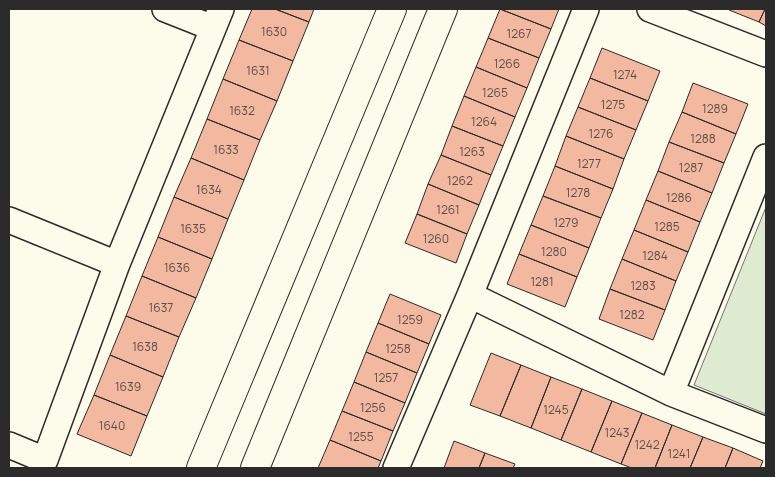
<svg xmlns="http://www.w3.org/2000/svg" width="775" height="477" font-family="Manrope,sans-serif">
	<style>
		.green { fill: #deebd1; stroke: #74746e }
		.building { fill: #f2b8a0; stroke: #2b2b2b }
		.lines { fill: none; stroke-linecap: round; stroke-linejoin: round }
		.minor-casing { stroke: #2b2b2b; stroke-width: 28 }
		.secondary-casing { stroke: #2b2b2b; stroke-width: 30 }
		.minor { stroke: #fdfbea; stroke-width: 25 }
		.secondary { stroke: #fdfbea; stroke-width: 28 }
		.labels { text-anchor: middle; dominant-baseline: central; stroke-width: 4; stroke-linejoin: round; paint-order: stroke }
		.number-label { font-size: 12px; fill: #5d4e48 }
	</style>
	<rect width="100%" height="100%" fill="#fdfbea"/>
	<path class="green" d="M766,207V414L694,385Z"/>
	<path class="building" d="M252,9H275L309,22L293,61L239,40Z
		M275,9H314L309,22Z
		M500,9L551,29L539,58L488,38Z
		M500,9H559L551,29Z
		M729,9H765L759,22L729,10Z
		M765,9H766V26L759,22Z
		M488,38L539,58L527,88L476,67Z
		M239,40L293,61L277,101L223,79Z
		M602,48L660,71L648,101L590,78Z
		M476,67L527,88L515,117L464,96Z
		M590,78L648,101L636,130L578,107Z
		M223,79L277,101L260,140L207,119Z
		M693,83L748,104L736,134L682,112Z
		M464,96L515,117L503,146L452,126Z
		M578,107L636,130L624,159L566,136Z
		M682,112L736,134L724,163L669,142Z
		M207,119L260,140L244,180L191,158Z
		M452,126L503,146L491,175L441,155Z
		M566,136L624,159L613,189L555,166Z
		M669,142L724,163L712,193L658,171Z
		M441,155L491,175L479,205L428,184Z
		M191,158L244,180L228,219L174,197Z
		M555,166L613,189L601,218L543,196Z
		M658,171L712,193L700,222L646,200Z
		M428,184L479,205L467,234L417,214Z
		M543,196L601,218L589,248L531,225Z
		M174,197L228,219L212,259L158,237Z
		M646,200L700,222L688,252L634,230Z
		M417,214L467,234L456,263L405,243Z
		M531,225L589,248L577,277L519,254Z
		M634,230L688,252L676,281L622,259Z
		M158,237L212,259L196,298L142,276Z
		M519,254L577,277L565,307L507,284Z
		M622,259L676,281L665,310L610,289Z
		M142,276L196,298L179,337L126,316Z
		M610,289L665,310L653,340L599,319Z
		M390,294L441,315L429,344L378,323Z
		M126,316L179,337L163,377L110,355Z
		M378,323L429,344L417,373L366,352Z
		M366,352L417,373L405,403L354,382Z
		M491,353L521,365L500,416L470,405Z
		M110,355L163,377L147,416L94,395Z
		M521,365L551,377L531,428L500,416Z
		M551,377L582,389L561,440L531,428Z
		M354,382L405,403L393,431L342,411Z
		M582,389L612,401L591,452L561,440Z
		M94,395L147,416L131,456L77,434Z
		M612,401L642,413L621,464L591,452Z
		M342,411L393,431L381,461L330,440Z
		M642,413L672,425L655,468H632L621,464Z
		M672,425L703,437L690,468H655Z
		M703,437L733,448L725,468H690Z
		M330,440L381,461L378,468H318Z
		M454,441L485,453L479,468H444Z
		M733,448L763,461L760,468H725Z
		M485,453L515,464L513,468H479Z"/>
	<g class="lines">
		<defs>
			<path id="minor" d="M165,9L213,28
				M650,9L766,54
				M9,220L117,264
				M470,295L671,393L766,430
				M671,393L766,157
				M9,445L45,460L117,264L221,9
				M396,468L470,295L586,9"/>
			<path id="secondary" d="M201,468L392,9
				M255,468L443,9"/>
		</defs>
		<use href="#minor" class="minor-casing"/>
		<use href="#secondary" class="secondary-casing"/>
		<use href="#minor" class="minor"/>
		<use href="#secondary" class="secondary"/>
	</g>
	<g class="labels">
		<g class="number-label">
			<text x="274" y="31">1630</text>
			<text x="519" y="33">1267</text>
			<text x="507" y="63">1266</text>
			<text x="258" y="70">1631</text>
			<text x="625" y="74">1274</text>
			<text x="495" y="92">1265</text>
			<text x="613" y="104">1275</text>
			<text x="715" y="108">1289</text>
			<text x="242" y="110">1632</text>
			<text x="484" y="121">1264</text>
			<text x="601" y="133">1276</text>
			<text x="703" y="138">1288</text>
			<text x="226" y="149">1633</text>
			<text x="472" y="151">1263</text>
			<text x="589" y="163">1277</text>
			<text x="691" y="167">1287</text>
			<text x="460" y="180">1262</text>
			<text x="209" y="189">1634</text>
			<text x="578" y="192">1278</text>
			<text x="679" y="197">1286</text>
			<text x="448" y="209">1261</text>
			<text x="566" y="222">1279</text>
			<text x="667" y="226">1285</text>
			<text x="193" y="228">1635</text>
			<text x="436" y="238">1260</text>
			<text x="554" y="251">1280</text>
			<text x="655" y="255">1284</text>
			<text x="177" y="267">1636</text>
			<text x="542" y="281">1281</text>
			<text x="643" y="285">1283</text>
			<text x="161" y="307">1637</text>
			<text x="632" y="314">1282</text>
			<text x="410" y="319">1259</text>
			<text x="145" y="346">1638</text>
			<text x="398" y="348">1258</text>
			<text x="386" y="377">1257</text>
			<text x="128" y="386">1639</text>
			<text x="373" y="407">1256</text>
			<text x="556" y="409">1245</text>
			<text x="112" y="425">1640</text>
			<text x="617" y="432">1243</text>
			<text x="361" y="436">1255</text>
			<text x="647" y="444">1242</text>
			<text x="679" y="453">1241</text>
		</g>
	</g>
	<rect width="775" height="477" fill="none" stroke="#2b2b2b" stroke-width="20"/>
</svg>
